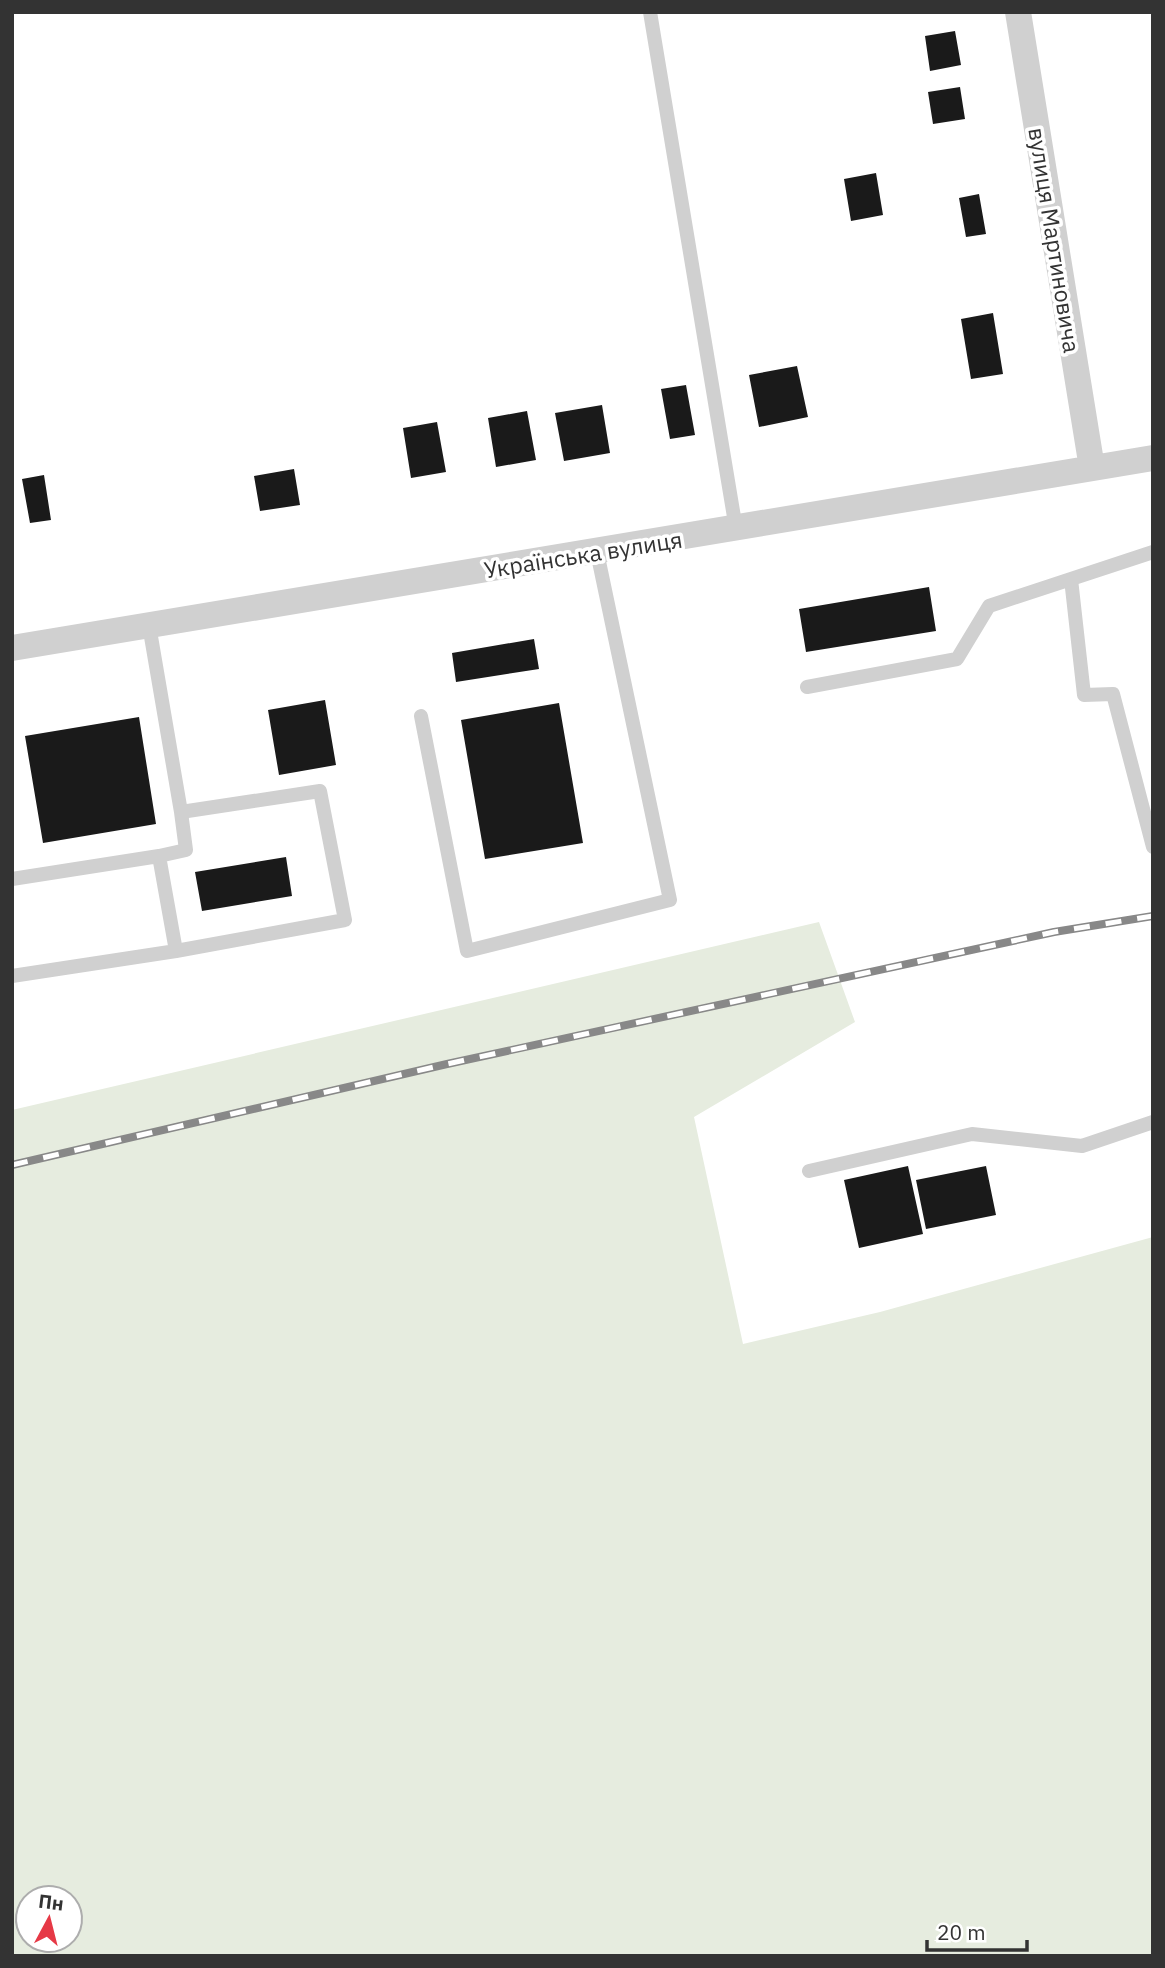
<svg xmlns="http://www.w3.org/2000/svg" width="1165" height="1968" font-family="'IBM Plex Sans',sans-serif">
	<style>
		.green { fill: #e6ecdf; fill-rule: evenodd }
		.building { fill: #1a1a1a }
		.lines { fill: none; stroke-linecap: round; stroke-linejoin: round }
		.service { stroke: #d0d0d0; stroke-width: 14 }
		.minor { stroke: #d0d0d0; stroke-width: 26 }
		.rail-casing { stroke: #888; stroke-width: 8 }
		.rail { stroke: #fff; stroke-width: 5; stroke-dasharray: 16; stroke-linecap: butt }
		.labels { text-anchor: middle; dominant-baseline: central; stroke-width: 7; stroke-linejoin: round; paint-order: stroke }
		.street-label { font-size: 23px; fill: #333; stroke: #fff }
	</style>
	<rect width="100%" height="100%" fill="#fff"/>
	<path class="green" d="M819,922L855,1022L694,1117L743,1344L880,1312L1153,1237V1956H12V1110ZM28,1898H70V1940H28Z"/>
	<path class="building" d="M955,31L961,65L930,71L925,36Z
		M960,87L965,119L933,124L928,92Z
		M876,173L883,215L851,221L844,179Z
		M979,194L986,234L966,237L959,198Z
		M993,313L1003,374L971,379L961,319Z
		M797,366L808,417L759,427L749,375Z
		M686,385L695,435L670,439L661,389Z
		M602,405L610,453L564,461L555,413Z
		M527,411L536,460L496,467L488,418Z
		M437,422L446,472L411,478L403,428Z
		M294,469L300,505L260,511L254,476Z
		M44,475L51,520L30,523L22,479Z
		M929,587L936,631L806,652L799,609Z
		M534,639L539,669L456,682L452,653Z
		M325,700L336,765L279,775L268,710Z
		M559,703L583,843L485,859L461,720Z
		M139,717L156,824L43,843L25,736Z
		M286,857L292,896L202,911L195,872Z
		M908,1166L923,1234L859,1248L844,1180Z
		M986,1166L996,1215L926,1229L916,1180Z"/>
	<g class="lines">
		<path class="service" d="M650,12L736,529
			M1071,579L1084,695L1113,694L1153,847
			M149,625L181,812L320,791L345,920L176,951L159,856L186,850L181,812
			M807,687L957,659L989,606L1153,552
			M421,716L467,951L670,900L597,552
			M12,879L159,856
			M12,976L176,951
			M809,1171L972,1134L1082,1146L1153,1122"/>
		<path class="minor" d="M1018,12L1092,468
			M12,648L1153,458"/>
		<defs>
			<path id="rail" d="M12,1165L447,1064L1054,932L1153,916"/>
		</defs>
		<use href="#rail" class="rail-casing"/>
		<use href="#rail" class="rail"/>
	</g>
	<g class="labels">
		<g class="street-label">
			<text transform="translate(1055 240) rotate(81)">вулиця Мартиновича</text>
			<text transform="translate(583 554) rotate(-9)">Українська вулиця</text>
		</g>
	</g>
	<rect width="1165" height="1968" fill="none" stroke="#333333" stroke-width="28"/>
	<g transform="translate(49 1919) rotate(7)"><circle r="33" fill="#ffffff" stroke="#adadad" stroke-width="2"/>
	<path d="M0-5L12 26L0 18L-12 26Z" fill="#e63946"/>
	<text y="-10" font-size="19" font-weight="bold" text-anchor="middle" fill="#333333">Пн</text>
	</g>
	<path d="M927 1940v10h100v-10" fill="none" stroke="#333333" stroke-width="3.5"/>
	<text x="937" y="1940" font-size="21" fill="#333333" stroke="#ffffff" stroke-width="5" paint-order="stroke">20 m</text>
</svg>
